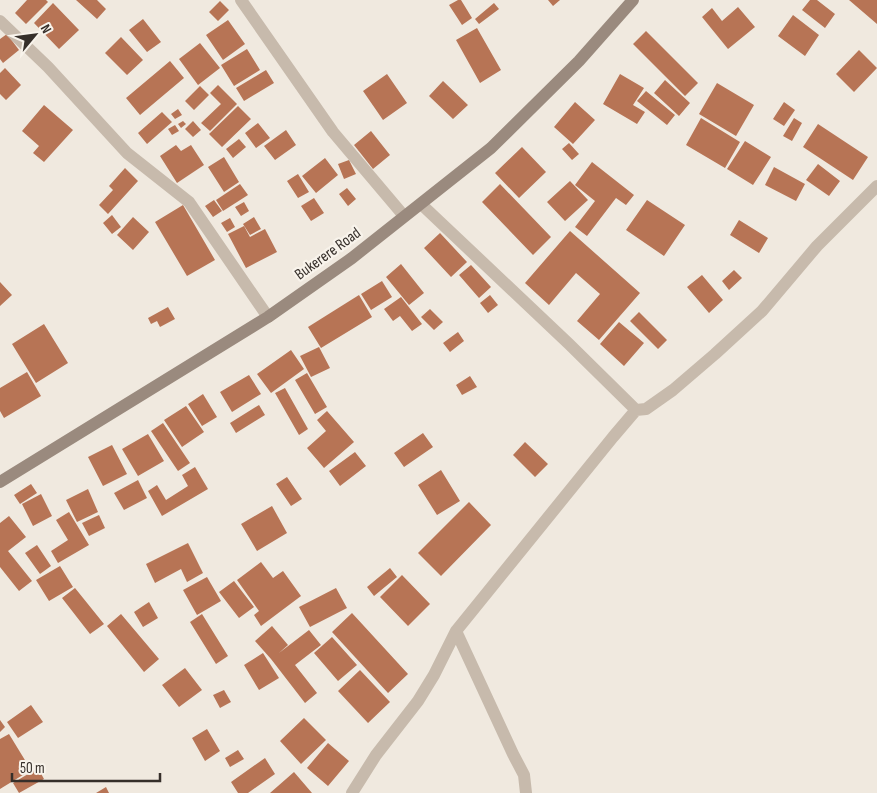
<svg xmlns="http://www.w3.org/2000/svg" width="877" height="793" font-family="'Sofia Sans Condensed',sans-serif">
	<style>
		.building { fill: #b77455 }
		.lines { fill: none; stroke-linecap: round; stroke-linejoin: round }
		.street { stroke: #c7baac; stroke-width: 12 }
		.secondary { stroke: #9a8a7e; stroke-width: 12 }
		.labels { text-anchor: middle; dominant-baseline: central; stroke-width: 4.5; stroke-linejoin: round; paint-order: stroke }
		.street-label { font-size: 16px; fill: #362f2a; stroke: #f8f3eb }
	</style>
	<rect width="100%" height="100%" fill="#f0e9df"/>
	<path class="building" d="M27,0H46L48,2L26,24L15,13Z
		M76,0H97L106,9L97,19Z
		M458,0H461L472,18L462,25L449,5Z
		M548,0H560L553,6Z
		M810,0H817L835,14L825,28L802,10Z
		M849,0H877V24Z
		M220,1L229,10L218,21L209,12Z
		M53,3L79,30L59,49L34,23Z
		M494,3L499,9L479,24L475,19Z
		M738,7L755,27L728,49L702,17L712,8L722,21Z
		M793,15L819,35L805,56L778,36Z
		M143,19L161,42L147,52L129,30Z
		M228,20L245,44L223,60L206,35Z
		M477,28L501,70L480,83L456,40Z
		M646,31L698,83L685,96L633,44Z
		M7,34L19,50L3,63L0,59V39Z
		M121,37L143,60L127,75L105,53Z
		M200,43L220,68L198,85L179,59Z
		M247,49L260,70L234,86L221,65Z
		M859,50L877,68L854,92L836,74Z
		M170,61L184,78L140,115L126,98Z
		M5,68L21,85L6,100L0,94V73Z
		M266,70L274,83L244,101L236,88Z
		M387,74L407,103L383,120L363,91Z
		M620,74L644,88L633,105L645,112L637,124L603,104Z
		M665,80L690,103L679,116L654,93Z
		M443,81L468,105L453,119L429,96Z
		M717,83L754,105L736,136L699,114Z
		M218,85L237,104L210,131L201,123L221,104L210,93Z
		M200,86L209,95L194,110L185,101Z
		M646,91L675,115L667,125L637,101Z
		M575,102L595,120L573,144L554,127Z
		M784,102L795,110L784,126L773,119Z
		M44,105L73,130L44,162L33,153L39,146L22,131Z
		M238,106L251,119L222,147L209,134Z
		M178,109L182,115L175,119L171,114Z
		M162,112L172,122L147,144L138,133Z
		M701,118L740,142L725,168L686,145Z
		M794,118L802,123L792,141L783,136Z
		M183,121L186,124L181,128L178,124Z
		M193,121L201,130L193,137L185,129Z
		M258,123L270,138L256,148L245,133Z
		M818,124L868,157L853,180L803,147Z
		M175,125L179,131L172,135L168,129Z
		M286,130L296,145L275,160L264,146Z
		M371,131L390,155L373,169L354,145Z
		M239,139L246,147L233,158L226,149Z
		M745,141L771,157L753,185L727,169Z
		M569,143L579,154L572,160L562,149Z
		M176,145L181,151L191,145L204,165L177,183L160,156Z
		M522,147L546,172L519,198L495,173Z
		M224,157L239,182L224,192L208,167Z
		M325,158L338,175L316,193L302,176Z
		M349,160L356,174L344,179L338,164Z
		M592,162L634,195L626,205L616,198L587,236L575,227L595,201L575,185Z
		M818,164L840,181L829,196L806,180Z
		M774,167L805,184L796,201L765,185Z
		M125,168L138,181L108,214L99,205L113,190L109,186Z
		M298,174L309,192L298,198L287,181Z
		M570,181L588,200L565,221L547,202Z
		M240,184L248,195L223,211L216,200Z
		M500,184L551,237L533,255L482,202Z
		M347,188L356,199L348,206L339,194Z
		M314,198L324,213L311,221L301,206Z
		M214,200L222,211L213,217L205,206Z
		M647,200L685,225L664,256L626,230Z
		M244,202L249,211L241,216L235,207Z
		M183,205L215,260L187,276L155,222Z
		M112,215L121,227L112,234L103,223Z
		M133,217L149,232L133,250L117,235Z
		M254,217L261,229L250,235L243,224Z
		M230,218L235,227L227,232L221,223Z
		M739,220L768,238L759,253L730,235Z
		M244,226L250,237L265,229L277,252L246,268L228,234Z
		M570,231L640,293L599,340L577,321L600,294L576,273L549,305L525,283Z
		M440,233L467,262L451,277L424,248Z
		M401,264L424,293L409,305L386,277Z
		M471,265L491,287L479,298L459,275Z
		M734,270L742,278L729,290L722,281Z
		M702,275L723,300L709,313L687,287Z
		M382,281L392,297L371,310L361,294Z
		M0,282L12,295L0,306Z
		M359,295L372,317L321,348L308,327Z
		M490,295L498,305L488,313L480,303Z
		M401,297L422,324L412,331L400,316L393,321L384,309Z
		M168,307L175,319L160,327L157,321L151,324L148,318Z
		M430,309L443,322L434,330L421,317Z
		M639,312L667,340L658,349L630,321Z
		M619,322L644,343L624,366L600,344Z
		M44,324L68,363L36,383L12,344Z
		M458,332L464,341L450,352L443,343Z
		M319,347L330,368L311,377L300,356Z
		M291,350L304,369L271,393L257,374Z
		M27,372L41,396L4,418L0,411V388Z
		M307,373L327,407L315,414L295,380Z
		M249,375L261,394L232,412L220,392Z
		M470,376L477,387L462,395L456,385Z
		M285,388L308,429L299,435L275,393Z
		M203,394L217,417L202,426L188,404Z
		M259,405L265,415L236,433L230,423Z
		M186,406L204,432L182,447L164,420Z
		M327,411L354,442L324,468L307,448L326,431L317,420Z
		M163,423L190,463L178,471L151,431Z
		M423,433L433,447L404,467L394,453Z
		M148,434L164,461L138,476L122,449Z
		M525,442L548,464L535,477L513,455Z
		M112,445L127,474L103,486L88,457Z
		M355,452L366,466L340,486L329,471Z
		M195,467L208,489L162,516L148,491L157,485L166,500L188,486L182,475Z
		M441,470L460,501L437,515L418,485Z
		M287,477L302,499L291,506L276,484Z
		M138,480L147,498L124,510L114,493Z
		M31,484L37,493L20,504L14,495Z
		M88,489L98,512L77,522L66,500Z
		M41,494L52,516L33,526L22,504Z
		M469,502L491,525L441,576L418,553Z
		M272,506L287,533L257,551L241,524Z
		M69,512L89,545L58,563L51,551L68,540L56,520Z
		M99,515L105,528L89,536L82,523Z
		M9,516L26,537L8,551L32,581L19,591L0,567V523Z
		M188,543L203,573L187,582L181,569L155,583L146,564Z
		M37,545L51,566L40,574L25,553Z
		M261,562L273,578L283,571L301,596L261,626L254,615L259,611L237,580Z
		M60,566L73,587L49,601L36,580Z
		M390,568L397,577L374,596L367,587Z
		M402,575L430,604L408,626L380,597Z
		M207,577L221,601L197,615L183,590Z
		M234,581L254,607L239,618L219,592Z
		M75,588L104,624L90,634L62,598Z
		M336,588L347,608L310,627L299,607Z
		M149,602L158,618L143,627L134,612Z
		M352,613L408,674L388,693L332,632Z
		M121,614L159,659L144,672L107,626Z
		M202,614L228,656L216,664L190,622Z
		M272,626L288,645L279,653L309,630L321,645L295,665L317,693L305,703L271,659L255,641Z
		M332,637L357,665L338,681L314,653Z
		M263,653L279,678L259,690L244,665Z
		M185,668L202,690L179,707L162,685Z
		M360,670L390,702L368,723L338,691Z
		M224,690L231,702L220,708L213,695Z
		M31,705L43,722L18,738L7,722Z
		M304,718L326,740L301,764L280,741Z
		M0,720L5,727L0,732Z
		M207,729L220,751L205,761L192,738Z
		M9,734L31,770L0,789V739Z
		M328,743L349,761L328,786L307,768Z
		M238,750L244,759L230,767L225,758Z
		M265,758L275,774L248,793H238L231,782Z
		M38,768L44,779L19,793L13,783Z
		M294,772L312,793H270Z
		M106,787L109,793H96Z"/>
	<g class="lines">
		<path class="street" d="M241,0L333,132L404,216
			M0,21L48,67L127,153L189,202L268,317
			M636,410L646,409L673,390L715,354L762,311L817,246L877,186
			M456,631L513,754L524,775L526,793
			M352,793L376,755L418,701L434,675L456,631L613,437L636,410L569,344L421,204"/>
		<path class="secondary" d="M0,482L268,317L352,258L491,148L579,61L633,0"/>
	</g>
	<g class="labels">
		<g class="street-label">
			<text transform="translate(328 254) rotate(-36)">Bukerere Road</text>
		</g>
	</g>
	<g transform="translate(35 35) rotate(61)" stroke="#f8f3eb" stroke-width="4" paint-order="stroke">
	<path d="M0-4L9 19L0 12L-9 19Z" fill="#362f2a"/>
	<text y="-8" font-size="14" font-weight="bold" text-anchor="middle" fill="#362f2a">N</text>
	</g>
	<path d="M12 773v8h148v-8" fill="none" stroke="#362f2a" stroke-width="2.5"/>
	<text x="20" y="773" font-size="15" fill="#362f2a" stroke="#f8f3eb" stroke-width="4" paint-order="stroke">50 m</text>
</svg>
